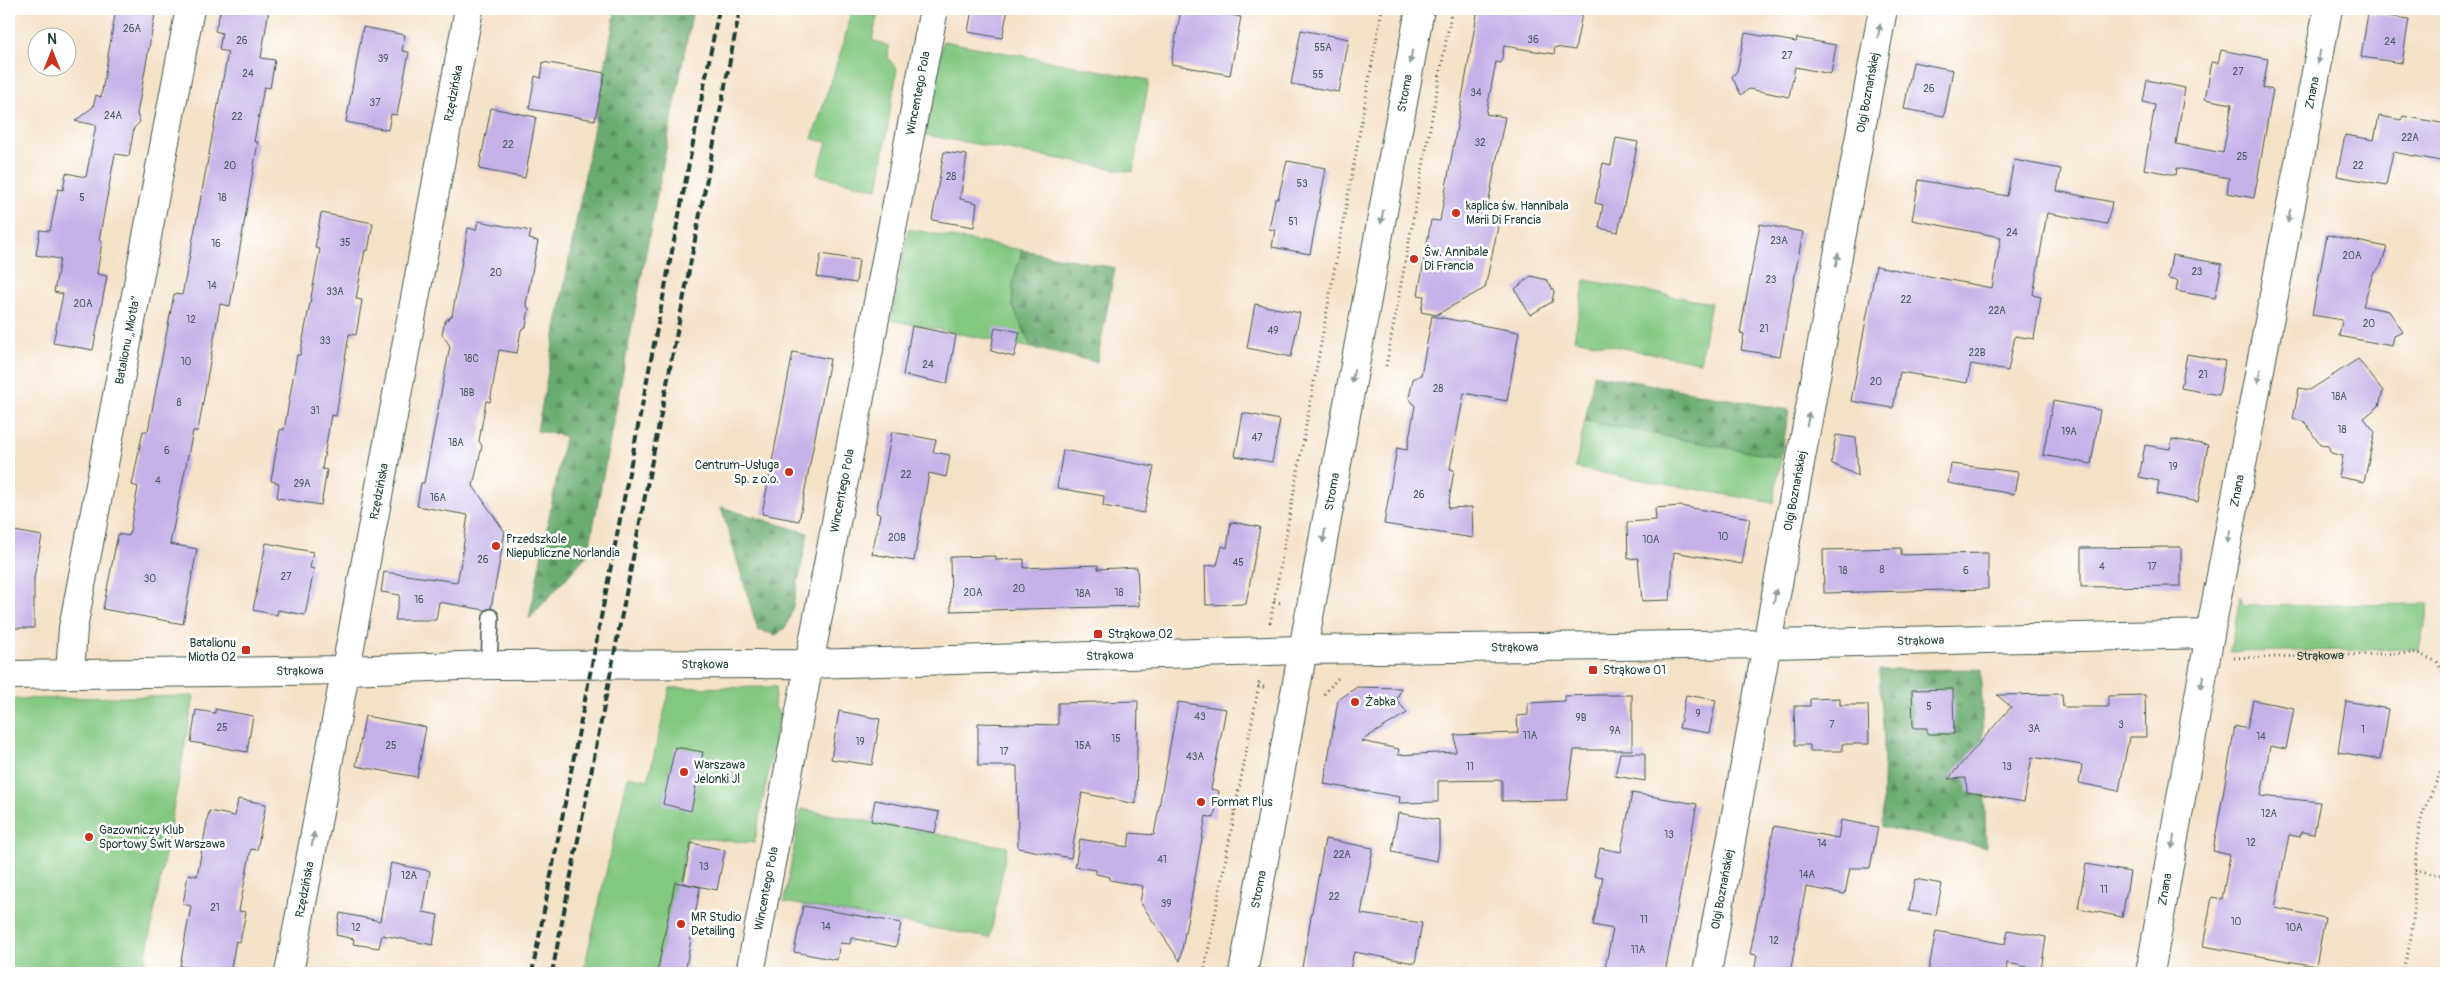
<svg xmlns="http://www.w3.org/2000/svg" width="2455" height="982" font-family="Pangolin,sans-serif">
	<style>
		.green { fill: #83c881; stroke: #51825a }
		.forest { fill: url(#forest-firs); stroke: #447452 }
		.building { fill: #c4b1e8 }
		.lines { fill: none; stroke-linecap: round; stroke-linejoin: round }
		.service-casing { stroke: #3f564a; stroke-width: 18 }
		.minor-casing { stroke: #3f564a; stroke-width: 30 }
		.tertiary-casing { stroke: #3f564a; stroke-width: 30 }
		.path { stroke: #3f564a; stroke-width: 3; stroke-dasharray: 1 4; stroke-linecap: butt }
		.service { stroke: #fff; stroke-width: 15 }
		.minor { stroke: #fff; stroke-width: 28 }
		.tertiary { stroke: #fff; stroke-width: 28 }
		.rail { stroke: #1f3d34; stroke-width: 4; stroke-dasharray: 8 4; stroke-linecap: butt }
		.oneway { fill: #8f9e9a }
		.poi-dot { fill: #c8321e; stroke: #fff; stroke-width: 2 }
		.labels { text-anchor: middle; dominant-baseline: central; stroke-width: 5; stroke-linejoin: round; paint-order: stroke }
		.number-label { font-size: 10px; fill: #485a61 }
		.street-label { font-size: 12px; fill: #1f3d34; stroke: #fff }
		.poi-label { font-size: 12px; fill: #1f3d34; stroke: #fff; text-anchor: start }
	</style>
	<defs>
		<pattern id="forest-firs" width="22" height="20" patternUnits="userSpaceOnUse" patternTransform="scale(1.25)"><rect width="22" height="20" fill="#6aac6f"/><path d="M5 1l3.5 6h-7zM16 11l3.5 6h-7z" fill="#578d5c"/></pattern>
	</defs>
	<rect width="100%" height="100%" fill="#fff"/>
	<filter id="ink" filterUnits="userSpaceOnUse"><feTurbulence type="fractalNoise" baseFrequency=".02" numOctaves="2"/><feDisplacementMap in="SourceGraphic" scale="10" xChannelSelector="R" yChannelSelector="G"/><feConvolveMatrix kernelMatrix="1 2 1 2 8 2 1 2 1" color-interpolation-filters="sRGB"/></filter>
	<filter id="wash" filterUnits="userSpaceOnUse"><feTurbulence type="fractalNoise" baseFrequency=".0096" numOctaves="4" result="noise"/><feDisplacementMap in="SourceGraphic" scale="20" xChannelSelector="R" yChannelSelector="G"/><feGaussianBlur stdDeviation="1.12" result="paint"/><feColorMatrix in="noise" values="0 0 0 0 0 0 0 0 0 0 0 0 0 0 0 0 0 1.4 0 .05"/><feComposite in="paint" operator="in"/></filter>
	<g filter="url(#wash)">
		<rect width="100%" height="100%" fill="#f4e2c7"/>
		<path class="green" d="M851,9H879L872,40L889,46L888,58L897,69L878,189L817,175L827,142L812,139L844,42Z
			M943,41L1149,80L1133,172L925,135Z
			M908,229L1022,250L1013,282L1012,305L1032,348L891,320Z
			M1585,280L1711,303L1700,362L1574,339Z
			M1585,421L1781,458L1773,503L1575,468Z
			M2240,596L2244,606L2429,604L2419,649L2230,652Z
			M776,687L774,705L780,716L754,843L688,837L679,881L675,883L657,973H583L628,776L648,780L670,688Z
			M194,696L143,973H9V699Z
			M801,809L1007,847L990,938L784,902Z"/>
		<path class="forest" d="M616,9H693L588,554L529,619L565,436L537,431Z
			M1022,250L1115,268L1097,362L1032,348L1012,305L1013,282Z
			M1594,374L1789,410L1781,458L1585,421Z
			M721,507L808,533L792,611L786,627L776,635L758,630Z
			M1981,669L1986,847L1882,827L1884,740L1879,670Z"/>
		<g id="blocks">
			<path class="building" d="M116,9H156L137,114L140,122L134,128L129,156L115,154L99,240L102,241L97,274L107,276L93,350L53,343L63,294L54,292L60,259L36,255L40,230L50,231L58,189L63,190L66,173L86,177L96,125L75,121L93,107L96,95L101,97Z
				M221,9H269L261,58L275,60L270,88L264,87L254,142H258L230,306L220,304L198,431H193L170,544L197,549L183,624L103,609L118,534L129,536L138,487L132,485L143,431H148L174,294L182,295L190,255L228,52L219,50L222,33L215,31Z
				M972,9H1008L1002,38L968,32Z
				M1181,9H1198L1241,17L1230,75L1171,64Z
				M1478,9H1583L1575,50L1555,47L1554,54L1504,46L1501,63L1496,62L1486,114L1505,117L1487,209L1498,227L1485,288L1436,315L1421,312L1424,296L1418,295L1431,220L1440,221Z
				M2368,13L2409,19L2402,63L2361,57Z
				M363,27L405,35L402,51L409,52L397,115L391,114L388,130L346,122Z
				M1301,30L1349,39L1339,92L1291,84Z
				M1745,33L1796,42L1797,38L1836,45L1831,74L1795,67L1789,97L1749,89L1741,95L1732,77L1737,71Z
				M2221,50L2268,59L2263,88L2273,90L2254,198L2227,193L2229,178L2177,168L2176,175L2144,169L2155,105L2143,102L2147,80L2185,88L2176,144L2223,153L2232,104L2205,99L2212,62L2218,63Z
				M543,62L605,73L595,120L529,109L535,76L541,78Z
				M1913,62L1953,70L1944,116L1904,109Z
				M491,108L536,117L525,178L479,169Z
				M2379,116L2402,120L2403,116L2446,124V162L2393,152L2386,185L2337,176L2345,135L2374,140Z
				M1616,138L1638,142L1618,232L1599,228L1603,205L1595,203L1603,163L1611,165Z
				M944,152L967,155L960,199L977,203L974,227L932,220Z
				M2014,160L2061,169L2057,191L2112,202L2107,224L2047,213L2033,295L2041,297L2034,339L2015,336L2008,371L1971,364L1967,383L1900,372L1893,408L1851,401L1876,266L1992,288L2001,237L1912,220L1919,180L2007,196Z
				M1287,161L1326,168L1310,254L1272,247L1275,230L1269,229L1275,199H1278Z
				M321,213L373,223L368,251L365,250L356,299L362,300L356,335L349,334L336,416L331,415L322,469L327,470L321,505L277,498L279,483L271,481L280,429L284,430L297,355H300L309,308L320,249L315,248Z
				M478,221L531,231L529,239L538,241L526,304L529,309L526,327L521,330L517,353L499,350L490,402L486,401L479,441L482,446L473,486L505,532L491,608L485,610L439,602L436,620H395L400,595L381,592L384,572L457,582L460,568L468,515L417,506L421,483H424L450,346L442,334L445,321L452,316L468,228L476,230Z
				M1760,224L1803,232L1780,356L1741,350L1744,334L1740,333Z
				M2327,235L2387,247L2381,265L2373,274L2363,306L2389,311L2403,332L2394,336L2392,346L2339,336L2342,320L2312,315Z
				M821,254L859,260L856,283L817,277Z
				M2172,255L2222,264L2215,298L2176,291L2178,281L2168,279Z
				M1531,276L1547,280L1554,291L1552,302L1530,315L1515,289Z
				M1255,304L1300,313L1291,357L1247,348Z
				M1432,316L1519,332L1507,401L1464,393L1450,469L1454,470L1448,508L1472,507L1473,538L1384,524L1397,448L1407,450L1415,406L1409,398L1413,379L1421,375Z
				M912,326L956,335L947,384L903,375Z
				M995,327L1020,332L1014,357L991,351Z
				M793,352L830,359L799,521L762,514Z
				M2187,354L2225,361L2219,395L2181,388Z
				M2358,359L2383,391L2379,406L2364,418L2375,432L2364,482L2339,477L2343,456L2331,453L2328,446L2320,445L2305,422L2293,419L2299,388L2310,390Z
				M2053,401L2100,410L2091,464L2043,455Z
				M1243,413L1280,420L1272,462L1235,456Z
				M892,432L936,440L933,452L950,455L946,477L929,473L914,561L872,554L880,514L876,513Z
				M1836,435L1856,438L1858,476L1831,463Z
				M2172,439L2208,445L2198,502L2157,494L2159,481L2139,477L2145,445L2170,449Z
				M1063,450L1154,467L1144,513L1103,506L1104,496L1057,488Z
				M1951,464L2018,472L2014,494L1948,483Z
				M1680,506L1750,518L1742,564L1674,552L1670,600L1642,601L1638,558L1628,559L1627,522L1656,520L1655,508Z
				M1231,522L1260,527L1246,604L1206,605L1205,566L1217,565L1222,546L1227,548Z
				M9,530L42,536L34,578V628H9Z
				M266,543L313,552L310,568L314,569L305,615L278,610L277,615L253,610Z
				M2181,547V586L2081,587V548Z
				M1901,548V555L1988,553V589L1824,593L1823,550Z
				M996,556V560L1024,559V568L1098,565V569L1137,567L1139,606L951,611L950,557Z
				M1357,687L1401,688L1397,700L1407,713L1361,741L1399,749L1398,755L1456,752L1455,735L1518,733L1517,716L1528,715V703L1565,701V696L1597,695H1632V750H1574L1567,800L1502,801V780L1438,781V802L1399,803L1400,797L1324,784L1338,700Z
				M1953,689L1954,734H1927V728H1913L1912,690Z
				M2062,694L2063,707H2108V696L2145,695L2146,737H2129L2119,791L2079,783L2082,765L2032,757L2024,802L1967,792L1966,778L1948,779L2011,707L1997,695Z
				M1686,695L1716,700L1709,733L1679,728Z
				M1840,698V705H1868L1869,744H1842V751H1810V745H1795L1794,706H1810V699Z
				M2253,700L2294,708L2286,749L2270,746L2261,796L2320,802L2314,834L2301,832L2300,837L2289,835L2275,908L2325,918L2316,966L2203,946L2212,897L2222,899L2230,855L2213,851L2235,726L2247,729Z
				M1138,701L1136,804L1082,793L1071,858L1018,848L1017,766H978V723L1058,725V703Z
				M2346,701L2388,709L2380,759L2338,752Z
				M1178,702L1226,709L1211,789L1219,791L1214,818L1206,816L1180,961L1140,902L1143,886L1110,880V877L1096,874V870L1075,867L1080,839L1128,847L1130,833L1154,835Z
				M215,709L253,716L247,752L191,742L196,710L215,713Z
				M839,711L880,719L872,765L831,759Z
				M365,716L426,727L417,777L356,766Z
				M675,747L703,752L691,811L663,804Z
				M1620,753H1645V781L1615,776Z
				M1632,793L1697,804L1665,973H1604L1613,929L1593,925L1603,877L1594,876L1600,848L1621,852Z
				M238,799L266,804L257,850L251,849L239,911L246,912L240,942L236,941L230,973H195L196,969L180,966L191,906L183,904L188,874L197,876L209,811L235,816Z
				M875,800L939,812L935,833L871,821Z
				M1398,813L1439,820V848L1437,861L1392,852Z
				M1841,820L1878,827L1870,868H1850L1845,894L1806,887L1790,973H1754L1757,955L1750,954L1774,826L1838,838Z
				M1325,839L1373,848L1361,914L1422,923L1415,963L1354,952L1349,973H1301Z
				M691,843L725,850L717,890L683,883Z
				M391,863L430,871L423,912L438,915L433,945L382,935L379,948L353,944L354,939L336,935L340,913L380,921Z
				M2086,864L2130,872L2122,917L2078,908Z
				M1915,879L1942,884L1936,915L1909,911Z
				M675,882L700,887L685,973H657Z
				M803,906L901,923L896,947L851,938L850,944L840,943L837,960L794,952Z
				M2008,930L2046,937L2041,970L2007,963L2006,973H1928L1936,931L2005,944Z"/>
		</g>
	</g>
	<g filter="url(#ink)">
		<use href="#blocks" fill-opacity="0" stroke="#3f564a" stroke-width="1"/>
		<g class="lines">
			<defs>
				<path id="service" d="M489,665L491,617"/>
				<g id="minor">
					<path id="s2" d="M70,673L73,628L190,9"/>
					<path id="s3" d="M289,973L469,9"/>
					<path id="s4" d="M750,973L934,9"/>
					<path id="s5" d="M1243,973L1303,650"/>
					<path id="s6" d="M1707,973L1767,644L2210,634"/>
					<path id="s7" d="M2150,973L2210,634L2328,9"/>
				</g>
				<g id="tertiary">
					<path id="s8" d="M1303,650L1420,9"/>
					<path id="s9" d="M9,675L345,670L489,665L809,664L1303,650L1767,644L1883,9"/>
				</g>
			</defs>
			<use href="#service" class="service-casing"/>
			<use href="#minor" class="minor-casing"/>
			<use href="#tertiary" class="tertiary-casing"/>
			<g class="path">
				<path d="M1386,366L1452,9"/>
				<path d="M1274,602L1283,603"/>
				<path d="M1270,623L1382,9"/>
				<path id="s1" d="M2234,658L2418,653L2437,662L2444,674"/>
				<path d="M2446,661L2444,674L2446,677"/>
				<path d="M1258,686L1267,688"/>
				<path d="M1324,694L1338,678"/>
				<path d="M2415,870L2446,876"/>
				<path d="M1204,973L1260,679"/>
				<path d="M2401,973C2420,928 2411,878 2419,830C2423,802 2442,779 2446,751"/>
			</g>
			<use href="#service" class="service"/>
			<use href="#minor" class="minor"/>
			<use href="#tertiary" class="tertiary"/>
			<path class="rail" d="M532,973L719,9
				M552,973L740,9"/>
		</g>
		<defs><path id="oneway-solid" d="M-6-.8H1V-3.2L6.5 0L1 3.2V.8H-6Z" transform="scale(1.25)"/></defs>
		<g class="oneway">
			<use href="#oneway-solid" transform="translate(1879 31) rotate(-80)"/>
			<use href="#oneway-solid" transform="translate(1411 57) rotate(100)"/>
			<use href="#oneway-solid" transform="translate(2319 57) rotate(101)"/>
			<use href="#oneway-solid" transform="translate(2289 216) rotate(101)"/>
			<use href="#oneway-solid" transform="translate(1382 217) rotate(100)"/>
			<use href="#oneway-solid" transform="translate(1837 260) rotate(-80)"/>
			<use href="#oneway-solid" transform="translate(1353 376) rotate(100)"/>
			<use href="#oneway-solid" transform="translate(2259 376) rotate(101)"/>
			<use href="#oneway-solid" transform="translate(1808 419) rotate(-80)"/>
			<use href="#oneway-solid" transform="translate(1324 536) rotate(100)"/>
			<use href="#oneway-solid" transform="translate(2229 536) rotate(101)"/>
			<use href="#oneway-solid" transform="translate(1775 596) rotate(-80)"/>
			<use href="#oneway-solid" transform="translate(2202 682) rotate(100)"/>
			<use href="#oneway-solid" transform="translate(313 839) rotate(-80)"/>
			<use href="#oneway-solid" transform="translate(2173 842) rotate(100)"/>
		</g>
	</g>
	<g class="poi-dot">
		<circle cx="1456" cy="213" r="5"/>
		<circle cx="1414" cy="259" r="5"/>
		<circle cx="789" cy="472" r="5"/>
		<circle cx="496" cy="546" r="5"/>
		<rect x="1093" y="629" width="10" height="10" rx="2.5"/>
		<rect x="241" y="645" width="10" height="10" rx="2.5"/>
		<rect x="1588" y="665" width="10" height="10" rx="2.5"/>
		<circle cx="1355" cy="702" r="5"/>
		<circle cx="684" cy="772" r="5"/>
		<circle cx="1201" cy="802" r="5"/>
		<circle cx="89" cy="837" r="5"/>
		<circle cx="681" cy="924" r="5"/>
	</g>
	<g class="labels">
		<g class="number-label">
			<text x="132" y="29">26A</text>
			<text x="1533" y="40">36</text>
			<text x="242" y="41">26</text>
			<text x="2390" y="42">24</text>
			<text x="1323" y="48">55A</text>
			<text x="1787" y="56">27</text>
			<text x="383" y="59">39</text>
			<text x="2238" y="72">27</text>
			<text x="248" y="74">24</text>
			<text x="1318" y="75">55</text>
			<text x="1929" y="89">26</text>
			<text x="1476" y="93">34</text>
			<text x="375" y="103">37</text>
			<text x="113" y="116">24A</text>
			<text x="237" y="117">22</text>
			<text x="2410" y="138">22A</text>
			<text x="1480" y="143">32</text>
			<text x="508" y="145">22</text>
			<text x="2242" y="157">25</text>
			<text x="230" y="166">20</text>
			<text x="2358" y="166">22</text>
			<text x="951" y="177">28</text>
			<text x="1302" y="184">53</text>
			<text x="82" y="198">5</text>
			<text x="222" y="198">18</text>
			<text x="1293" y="222">51</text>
			<text x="2012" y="233">24</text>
			<text x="1779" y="241">23A</text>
			<text x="345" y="243">35</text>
			<text x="216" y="244">16</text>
			<text x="2352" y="256">20A</text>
			<text x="2197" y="272">23</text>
			<text x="496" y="273">20</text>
			<text x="1771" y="280">23</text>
			<text x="212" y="286">14</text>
			<text x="335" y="292">33A</text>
			<text x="1906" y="300">22</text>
			<text x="83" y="304">20A</text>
			<text x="1997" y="311">22A</text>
			<text x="191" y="320">12</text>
			<text x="2369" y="324">20</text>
			<text x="1764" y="329">21</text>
			<text x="1273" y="331">49</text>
			<text x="325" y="341">33</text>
			<text x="1977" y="353">22B</text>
			<text x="471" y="359">18C</text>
			<text x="186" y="362">10</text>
			<text x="928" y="365">24</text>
			<text x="2203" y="375">21</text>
			<text x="1876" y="382">20</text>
			<text x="1438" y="389">28</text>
			<text x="467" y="393">18B</text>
			<text x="2339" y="397">18A</text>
			<text x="179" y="403">8</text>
			<text x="315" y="411">31</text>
			<text x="2342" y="430">18</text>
			<text x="2069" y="432">19A</text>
			<text x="1257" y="438">47</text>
			<text x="456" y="443">18A</text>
			<text x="167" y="451">6</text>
			<text x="2173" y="467">19</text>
			<text x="906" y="475">22</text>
			<text x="158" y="481">4</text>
			<text x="302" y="484">29A</text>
			<text x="1419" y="495">26</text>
			<text x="438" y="498">16A</text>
			<text x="1723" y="537">10</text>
			<text x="897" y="538">20B</text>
			<text x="1651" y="540">10A</text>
			<text x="483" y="560">26</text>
			<text x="1238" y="563">45</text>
			<text x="2102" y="567">4</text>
			<text x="2152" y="567">17</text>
			<text x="1882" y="570">8</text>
			<text x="1843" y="571">18</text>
			<text x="1966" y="571">6</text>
			<text x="286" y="577">27</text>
			<text x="150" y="579">30</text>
			<text x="1019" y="589">20</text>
			<text x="973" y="593">20A</text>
			<text x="1119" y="593">18</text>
			<text x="1083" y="594">18A</text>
			<text x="419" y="600">16</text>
			<text x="1929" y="707">5</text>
			<text x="1698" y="714">9</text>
			<text x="1200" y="717">43</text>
			<text x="1581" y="718">9B</text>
			<text x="1832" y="725">7</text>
			<text x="2121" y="725">3</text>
			<text x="222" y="728">25</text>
			<text x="2034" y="729">3A</text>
			<text x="2363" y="730">1</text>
			<text x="1615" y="731">9A</text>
			<text x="1530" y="736">11A</text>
			<text x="2261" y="737">14</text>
			<text x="1116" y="739">15</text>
			<text x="860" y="742">19</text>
			<text x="391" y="746">25</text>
			<text x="1083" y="746">15A</text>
			<text x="1004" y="752">17</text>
			<text x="1195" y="757">43A</text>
			<text x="1470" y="767">11</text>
			<text x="2007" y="767">13</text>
			<text x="2269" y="814">12A</text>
			<text x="1669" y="835">13</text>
			<text x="2251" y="843">12</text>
			<text x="1822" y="844">14</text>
			<text x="1342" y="855">22A</text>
			<text x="1162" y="860">41</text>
			<text x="704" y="867">13</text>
			<text x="1807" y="875">14A</text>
			<text x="409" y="876">12A</text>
			<text x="2104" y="890">11</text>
			<text x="1334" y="897">22</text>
			<text x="1166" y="904">39</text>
			<text x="215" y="908">21</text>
			<text x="1644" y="920">11</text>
			<text x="2236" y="922">10</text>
			<text x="826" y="927">14</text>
			<text x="356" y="928">12</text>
			<text x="2294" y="928">10A</text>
			<text x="1774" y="941">12</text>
			<text x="1638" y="950">11A</text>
		</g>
		<g class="street-label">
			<text stroke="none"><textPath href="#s3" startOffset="895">Rzędzińska</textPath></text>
			<text stroke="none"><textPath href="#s4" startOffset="896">Wincentego Pola</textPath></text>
			<text stroke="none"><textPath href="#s8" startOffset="566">Stroma</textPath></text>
			<text stroke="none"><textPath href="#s9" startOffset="2319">Olgi Boznańskiej</textPath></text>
			<text stroke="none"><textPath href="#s7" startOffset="895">Znana</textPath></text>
			<text stroke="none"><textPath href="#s2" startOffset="338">Batalionu „Miotła”</textPath></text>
			<text stroke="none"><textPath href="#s3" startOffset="490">Rzędzińska</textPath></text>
			<text stroke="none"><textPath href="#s4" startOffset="491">Wincentego Pola</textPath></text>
			<text stroke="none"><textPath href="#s8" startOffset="161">Stroma</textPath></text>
			<text stroke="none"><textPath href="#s9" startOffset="1914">Olgi Boznańskiej</textPath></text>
			<text stroke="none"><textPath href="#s7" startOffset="490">Znana</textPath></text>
			<text stroke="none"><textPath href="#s6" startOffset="488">Strąkowa</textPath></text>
			<text stroke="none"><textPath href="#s9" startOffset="1506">Strąkowa</textPath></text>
			<text stroke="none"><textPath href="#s9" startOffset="1101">Strąkowa</textPath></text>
			<text stroke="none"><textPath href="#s1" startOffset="86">Strąkowa</textPath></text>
			<text stroke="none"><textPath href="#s9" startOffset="696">Strąkowa</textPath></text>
			<text stroke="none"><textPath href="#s9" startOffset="291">Strąkowa</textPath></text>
			<text stroke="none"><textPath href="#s3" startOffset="85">Rzędzińska</textPath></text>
			<text stroke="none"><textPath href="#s4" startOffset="86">Wincentego Pola</textPath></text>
			<text stroke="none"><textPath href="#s5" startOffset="85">Stroma</textPath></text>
			<text stroke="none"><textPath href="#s6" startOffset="85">Olgi Boznańskiej</textPath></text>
			<text stroke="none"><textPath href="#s7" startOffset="85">Znana</textPath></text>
		</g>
		<g class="poi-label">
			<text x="1466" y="206">kaplica św. Hannibala<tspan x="1466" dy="14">Marii Di Francia</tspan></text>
			<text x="1424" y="252">Św. Annibale<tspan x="1424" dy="14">Di Francia</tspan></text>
			<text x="779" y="465" text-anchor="end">Centrum-Usługa<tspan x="779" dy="14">Sp. z o.o.</tspan></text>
			<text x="506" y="539">Przedszkole<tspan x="506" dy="14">Niepubliczne Norlandia</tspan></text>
			<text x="1108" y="634">Strąkowa 02</text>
			<text x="236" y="643" text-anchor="end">Batalionu<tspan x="236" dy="14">Miotła 02</tspan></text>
			<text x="1603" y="670">Strąkowa 01</text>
			<text x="1365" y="702">Żabka</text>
			<text x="694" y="765">Warszawa<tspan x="694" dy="14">Jelonki Jl</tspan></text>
			<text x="1211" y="802">Format Plus</text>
			<text x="99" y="830">Gazowniczy Klub<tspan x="99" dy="14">Sportowy Świt Warszawa</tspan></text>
			<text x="691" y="917">MR Studio<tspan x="691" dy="14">Detailing</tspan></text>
		</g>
	</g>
	<rect width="2455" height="982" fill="none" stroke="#fff" stroke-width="30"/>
	<g transform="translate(52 52)"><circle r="24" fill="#ffffff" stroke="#a5b1ae"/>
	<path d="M0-4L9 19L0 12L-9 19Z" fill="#c8321e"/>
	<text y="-8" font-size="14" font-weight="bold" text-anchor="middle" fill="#1f3d34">N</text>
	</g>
</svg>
